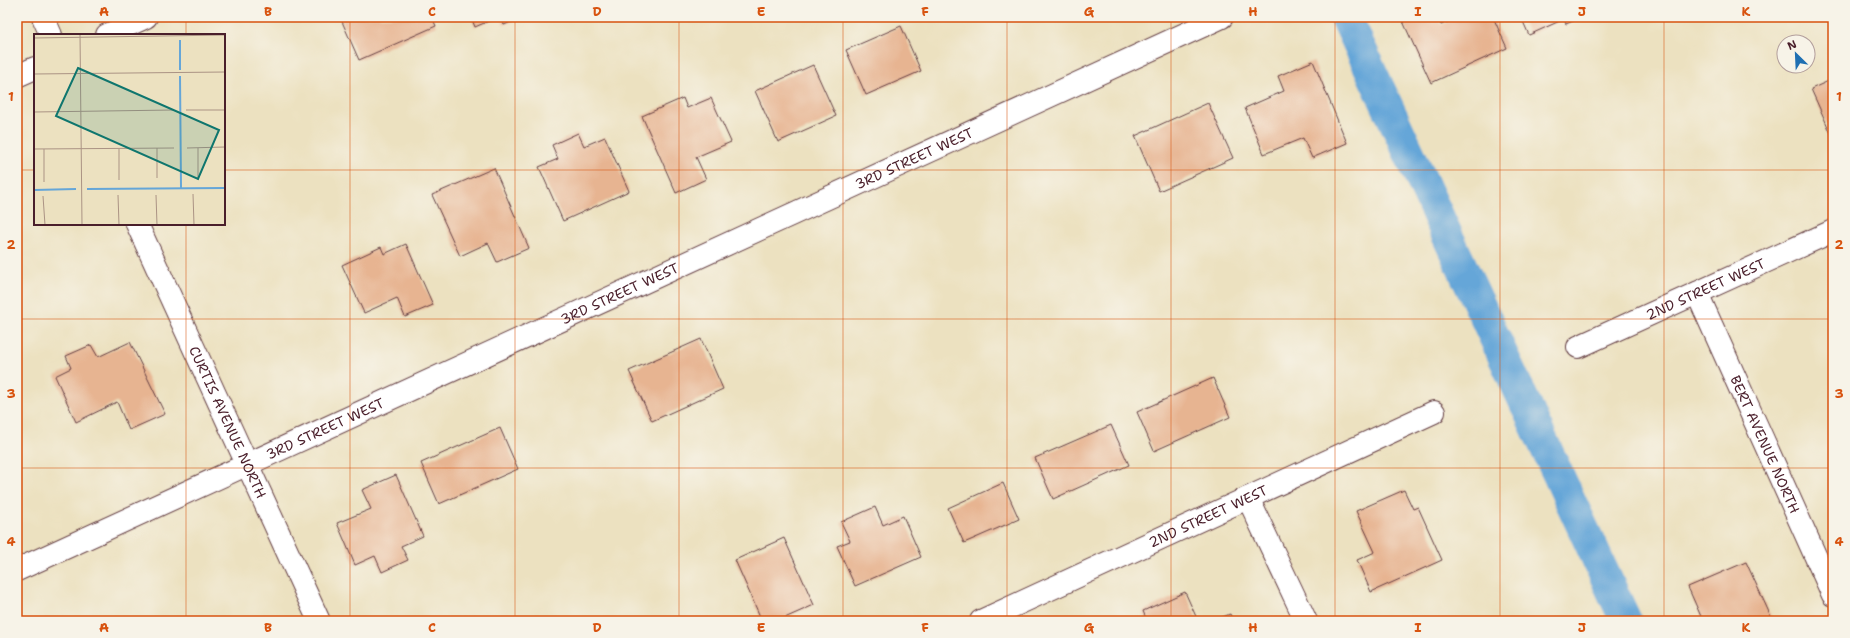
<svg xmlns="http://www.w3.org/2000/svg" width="1850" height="638" font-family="'Shantell Sans',sans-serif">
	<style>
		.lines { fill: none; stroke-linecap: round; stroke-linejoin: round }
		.canal { stroke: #65a6d8; stroke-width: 32 }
		.building { fill: #e7b491 }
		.minor-casing { stroke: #623c41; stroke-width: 24 }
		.minor { stroke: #fff; stroke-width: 22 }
		.grid { fill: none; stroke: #d8530f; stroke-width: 1; stroke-opacity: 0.55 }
		.labels { text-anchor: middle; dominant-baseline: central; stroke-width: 3; stroke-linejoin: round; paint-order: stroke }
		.street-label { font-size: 14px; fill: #4a1f2b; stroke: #f7f3e8 }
		.inset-river { fill: none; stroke: #65a6d8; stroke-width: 2 }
		.inset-road { fill: none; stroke: #ab9384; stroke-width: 1 }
		.view { fill: #0f766e; fill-opacity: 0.15; stroke: #0f766e; stroke-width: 2 }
		.inset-edge { fill: none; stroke: #4a1f2b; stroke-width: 2 }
		.neatline { fill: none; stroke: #d8530f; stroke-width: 1.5 }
		.grid-label { font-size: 13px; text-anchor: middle; font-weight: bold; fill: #d8530f }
	</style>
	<rect width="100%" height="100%" fill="#f7f3e8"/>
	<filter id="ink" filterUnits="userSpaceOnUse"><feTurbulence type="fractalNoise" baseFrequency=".025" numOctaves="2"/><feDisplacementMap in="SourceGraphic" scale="8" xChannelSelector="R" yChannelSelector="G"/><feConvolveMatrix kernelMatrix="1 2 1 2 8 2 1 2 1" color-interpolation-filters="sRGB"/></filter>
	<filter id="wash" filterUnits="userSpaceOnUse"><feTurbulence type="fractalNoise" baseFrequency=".012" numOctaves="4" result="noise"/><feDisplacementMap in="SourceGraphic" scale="16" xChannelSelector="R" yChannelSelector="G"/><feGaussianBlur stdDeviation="0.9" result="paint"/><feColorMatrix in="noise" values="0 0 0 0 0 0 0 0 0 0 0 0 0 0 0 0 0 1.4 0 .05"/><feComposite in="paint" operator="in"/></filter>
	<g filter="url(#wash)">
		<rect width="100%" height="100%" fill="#ece1c0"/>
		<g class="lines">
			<path class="canal" d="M1346,17L1626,621"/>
		</g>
		<g id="blocks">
			<path class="building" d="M340,17H432L436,26L359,60Z
				M471,17H498L475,27Z
				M500,17H522L504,25Z
				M1401,17H1437L1441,25L1459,17H1493L1507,48L1431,83Z
				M1521,17H1582L1566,24L1564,19L1529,35Z
				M901,26L921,71L866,95L846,50Z
				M1313,61L1347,143L1312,158L1303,138L1264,154L1245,108L1284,91L1278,76Z
				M813,65L836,116L778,142L755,91Z
				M1833,79V138L1811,89Z
				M683,98L687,108L711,98L731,142L696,157L706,179L676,193L642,116Z
				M1208,103L1233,158L1159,191L1135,136Z
				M578,133L584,146L605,137L629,191L563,221L539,167L558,159L552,145Z
				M494,168L529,248L497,262L488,243L460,256L432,195Z
				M406,244L433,305L405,317L397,298L364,313L342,265L381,247L384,254Z
				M701,339L723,389L652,421L629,371Z
				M130,342L165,414L129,430L117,402L76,422L55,376L71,368L66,356L91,345L98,357Z
				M1213,378L1230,417L1154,451L1137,412Z
				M1111,425L1129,465L1053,499L1035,458Z
				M500,428L518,469L439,504L421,463Z
				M396,475L423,536L401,546L408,560L382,572L375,556L355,565L337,523L371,509L362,490Z
				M1003,483L1019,519L964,543L948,508Z
				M1404,490L1413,509L1418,507L1442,560L1371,592L1357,560L1375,552L1356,511Z
				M875,507L883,525L903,516L921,557L855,586L837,546L850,541L841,522Z
				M784,538L814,605L778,621H762L735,560Z
				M1746,562L1773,621H1703L1688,587Z
				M1185,592L1198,621H1147L1143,611Z
				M1230,614L1233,621H1213Z"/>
		</g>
	</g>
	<g filter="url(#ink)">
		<use href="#blocks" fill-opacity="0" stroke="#623c41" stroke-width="1"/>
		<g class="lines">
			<defs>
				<g id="minor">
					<path d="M43,17L51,35"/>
					<path d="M107,35L146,17"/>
					<path d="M17,76L35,68"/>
					<path id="s1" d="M137,224L319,621"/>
					<path id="s2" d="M1697,293L1833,595"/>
					<path id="s3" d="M1578,347L1833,231"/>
					<path d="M1248,498L1306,621"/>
					<path id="s4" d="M17,570L1222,17"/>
					<path id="s5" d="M981,621L1434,412"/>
				</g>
			</defs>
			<use href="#minor" class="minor-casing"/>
			<use href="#minor" class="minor"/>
		</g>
	</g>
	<path class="grid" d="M186,17V35M350,17V621M515,17V621M679,17V621M843,17V621M1007,17V621M1171,17V621M1335,17V621M1500,17V621M1664,17V621M17,170H35M224,170H1833M186,224V621M17,319H1833M17,468H1833"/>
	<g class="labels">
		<g class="street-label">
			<text stroke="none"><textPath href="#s4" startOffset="987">3RD STREET WEST</textPath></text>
			<text stroke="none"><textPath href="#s3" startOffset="140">2ND STREET WEST</textPath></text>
			<text stroke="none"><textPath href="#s4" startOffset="663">3RD STREET WEST</textPath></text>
			<text stroke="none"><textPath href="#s1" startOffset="218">CURTIS AVENUE NORTH</textPath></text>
			<text stroke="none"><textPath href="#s4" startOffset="339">3RD STREET WEST</textPath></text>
			<text stroke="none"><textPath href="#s2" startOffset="166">BERT AVENUE NORTH</textPath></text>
			<text stroke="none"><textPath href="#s5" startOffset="250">2ND STREET WEST</textPath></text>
		</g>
	</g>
	<g transform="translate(34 34)">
		<rect width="191" height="191" fill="#ece1c0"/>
		<path class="inset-river" d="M146,6V36M146,42L147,154M53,155L191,154M0,156L42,155"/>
		<path class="inset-road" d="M46,0L48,191M0,4L191,1M0,40L191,38M152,76H191M0,78L139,76M123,114V144M153,114L191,113M164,114V146M0,115L140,114M10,115V148M85,115V146M159,160L160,191M84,161L85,191M122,161L123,191M9,162L11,191"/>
		<path class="view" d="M44,34L185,96L164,145L22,82Z"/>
		<rect width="191" height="191" class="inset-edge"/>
	</g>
	<rect width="1850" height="638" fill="none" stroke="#f7f3e8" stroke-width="44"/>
	<g transform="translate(1796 54) rotate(336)"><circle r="19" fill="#f7f3e8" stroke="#b29e9c"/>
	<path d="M0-3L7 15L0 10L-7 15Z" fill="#1f6fb2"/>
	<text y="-6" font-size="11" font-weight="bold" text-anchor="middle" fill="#4a1f2b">N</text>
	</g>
	<rect x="22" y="22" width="1806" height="594" class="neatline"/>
	<g class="grid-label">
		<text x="104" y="16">A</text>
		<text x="268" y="16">B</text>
		<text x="432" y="16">C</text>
		<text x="597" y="16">D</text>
		<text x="761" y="16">E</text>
		<text x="925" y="16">F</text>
		<text x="1089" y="16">G</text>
		<text x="1253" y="16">H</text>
		<text x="1418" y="16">I</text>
		<text x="1582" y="16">J</text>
		<text x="1746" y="16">K</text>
		<text x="11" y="101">1</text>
		<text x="1839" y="101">1</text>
		<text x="11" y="249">2</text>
		<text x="1839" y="249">2</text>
		<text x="11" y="398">3</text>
		<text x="1839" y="398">3</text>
		<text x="11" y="546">4</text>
		<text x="1839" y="546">4</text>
		<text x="104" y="632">A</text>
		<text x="268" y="632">B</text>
		<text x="432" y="632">C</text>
		<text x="597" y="632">D</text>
		<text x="761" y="632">E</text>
		<text x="925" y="632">F</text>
		<text x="1089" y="632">G</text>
		<text x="1253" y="632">H</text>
		<text x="1418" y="632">I</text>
		<text x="1582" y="632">J</text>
		<text x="1746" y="632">K</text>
	</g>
</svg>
